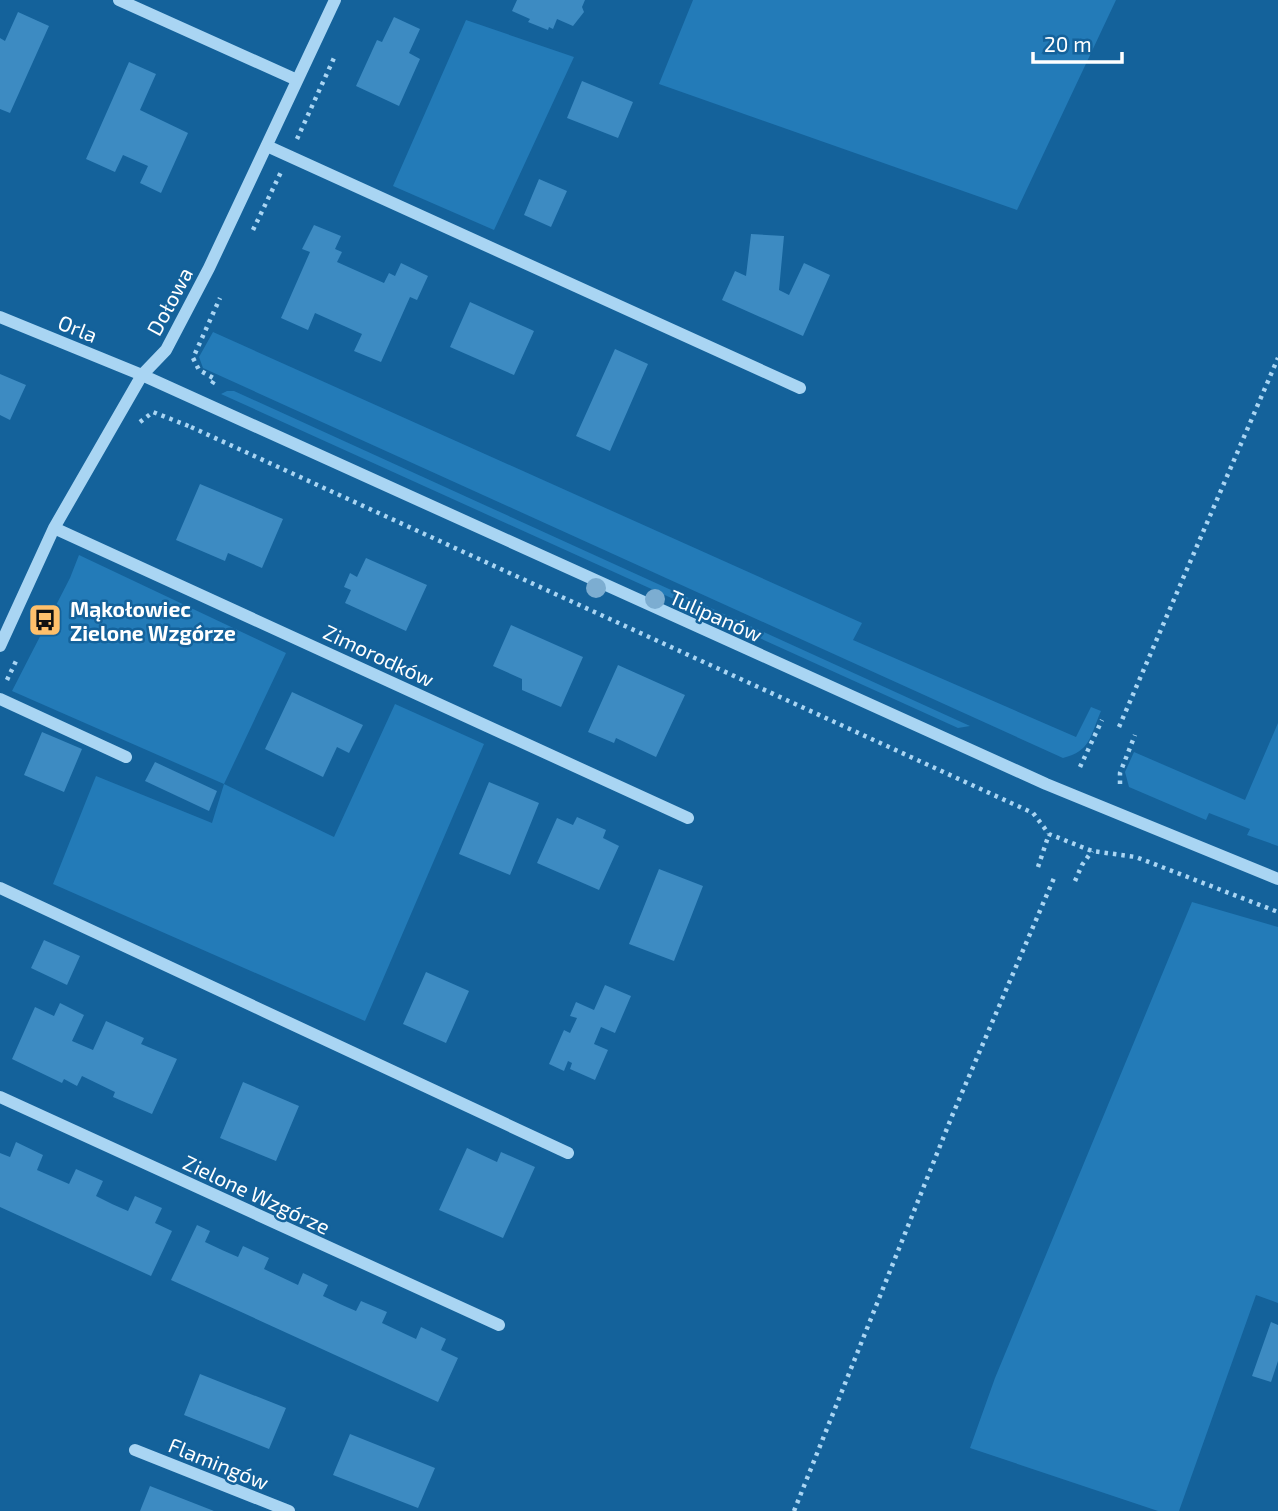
<svg xmlns="http://www.w3.org/2000/svg" width="1278" height="1511" font-family="'Exo 2',sans-serif">
	<style>
		.green { fill: #237bb8 }
		.building { fill: #3d8bc2 }
		.lines { fill: none; stroke-linecap: round; stroke-linejoin: round }
		.path { stroke: #a9d5f3; stroke-width: 4.5; stroke-dasharray: 3.5 5; stroke-linecap: butt }
		.minor { stroke: #a9d5f3; stroke-width: 12 }
		.tree { fill: #7cadd1 }
		.labels { text-anchor: middle; dominant-baseline: central; stroke-width: 5; stroke-linejoin: round; paint-order: stroke }
		.street-label { font-size: 21px; fill: #fff; stroke: #14629b }
		.poi-label { font-size: 21px; font-weight: bold; fill: #fff; stroke: #14629b; text-anchor: start }
	</style>
	<rect width="100%" height="100%" fill="#14629b"/>
	<path class="green" d="M693,0H1116L1017,210L659,84Z
		M466,20L574,57L494,230L393,186Z
		M213,332L862,623L853,640L1076,737L1091,707L1101,711C1090,736 1091,751 1063,758L203,368L199,357Z
		M227,391H234L970,726L958,728L221,394Z
		M79,555L286,653L224,784L334,837L395,704L484,744L365,1021L53,884L96,776L212,823L224,784L12,691L70,578Z
		M1278,723V846L1247,835L1250,829L1209,813L1206,820L1129,787L1125,772L1134,752L1245,800Z
		M1192,902L1278,927V1303L1256,1295L1179,1511H1158L970,1448L995,1378Z"/>
	<path class="building" d="M517,0H585L582,7L584,12L573,26L557,19L553,29L549,27L548,30L528,22L530,19L512,11Z
		M18,12L49,26L10,113L0,109V38L5,41Z
		M394,17L420,29L409,53L420,59L399,106L356,86L377,40L382,42Z
		M129,62L156,74L140,110L188,133L161,193L140,183L148,166L123,155L115,172L86,159Z
		M582,81L633,102L618,138L567,118Z
		M539,179L567,191L551,227L524,215Z
		M314,225L341,236L335,249L342,252L337,262L384,283L389,273L395,276L401,263L428,276L417,300L410,297L381,362L354,351L362,334L315,313L308,330L281,318L310,252L302,249Z
		M751,234L784,236L779,290L789,295L804,263L830,275L803,336L722,300L735,271L746,276Z
		M470,302L534,331L514,375L450,347Z
		M615,349L648,364L610,451L576,436Z
		M0,374L26,385L10,420L0,415Z
		M200,484L283,519L262,568L228,553L225,561L176,540Z
		M366,558L427,585L406,631L345,603L351,590L344,587L350,573L357,577Z
		M511,625L583,657L561,707L522,690V679L493,666Z
		M618,665L685,695L656,757L616,738L614,743L588,732Z
		M292,692L363,725L349,753L337,747L323,777L265,749Z
		M42,732L82,749L64,792L24,775Z
		M155,762L217,791L209,811L145,781Z
		M489,782L539,803L510,875L459,854Z
		M577,817L606,830L603,838L619,846L599,890L537,863L557,818L573,825Z
		M659,869L703,886L674,961L629,944Z
		M44,940L80,956L67,985L31,968Z
		M426,972L469,991L446,1043L403,1024Z
		M605,985L631,996L615,1033L601,1027L594,1044L608,1050L595,1080L570,1069L572,1063L568,1061L564,1071L549,1064L564,1030L570,1033L577,1018L570,1016L576,1002L594,1010Z
		M60,1003L84,1015L72,1041L93,1050L106,1021L144,1038L141,1044L177,1059L152,1114L113,1097L115,1092L82,1076L77,1086L64,1079L62,1083L12,1059L35,1007L54,1016Z
		M243,1082L299,1106L276,1161L220,1138Z
		M16,1142L43,1155L37,1170L69,1184L76,1169L103,1181L96,1196L112,1204L128,1211L135,1196L162,1208L155,1223L172,1231L151,1276L0,1207V1153L10,1157Z
		M467,1148L497,1162L501,1152L535,1167L503,1238L439,1210Z
		M197,1225L210,1231L205,1242L222,1250L238,1257L243,1246L269,1258L264,1269L298,1285L303,1273L328,1285L323,1296L340,1304L356,1311L361,1301L387,1312L382,1323L416,1339L421,1327L446,1339L441,1350L458,1358L438,1402L171,1280Z
		M1271,1322L1278,1325V1361L1271,1382L1252,1376Z
		M200,1374L286,1408L269,1449L184,1415Z
		M350,1434L435,1468L418,1508L333,1475Z
		M150,1486L214,1511H140Z"/>
	<g class="lines">
		<path class="path" d="M297,139L334,58
			M253,230L281,172
			M212,384L215,379L199,370L193,358L220,298
			M140,422L153,412L191,427
			M191,427L1033,813L1049,834L1092,851L1136,857L1278,912
			M7,680L17,659
			M1119,727L1278,358
			M1080,767L1102,720
			M1120,784V773L1135,735
			M1038,867L1049,834
			M1075,881L1082,865L1092,851
			M794,1511L952,1116L1054,878"/>
		<path class="minor" d="M119,0L297,80
			M267,146L800,388
			M0,317L142,375L1046,784L1278,879
			M54,528L688,818
			M0,646L54,528L142,375L166,350L209,268L335,0
			M0,699L126,757
			M0,888L568,1153
			M0,1097L499,1325
			M135,1450L289,1511"/>
	</g>
	<g class="tree">
		<circle cx="596" cy="588" r="10"/>
		<circle cx="655" cy="599" r="10"/>
	</g>
	<defs>
		<symbol id="bus-square" viewBox="-11 -11 22 22"><rect x="-9" y="-9" width="18" height="18" rx="4" fill="#ffc06b" stroke="#14629b"/><path d="M-5-6H5V4H4V6H2V4H-2V6H-4V4H-5ZM-3.5-4V0h7V-4ZM-3.5 1.2v1.5H-2V1.2ZM2 1.2v1.5H3.5V1.2Z" fill="#111"/></symbol>
	</defs>
	<g fill-rule="evenodd">
		<use href="#bus-square" x="26" y="601" width="38" height="38"/>
	</g>
	<g class="labels">
		<g class="street-label">
			<text transform="translate(169 301) rotate(-62)">Dołowa</text>
			<text transform="translate(78 328) rotate(22)">Orla</text>
			<text transform="translate(716 615) rotate(24)">Tulipanów</text>
			<text transform="translate(379 655) rotate(25)">Zimorodków</text>
			<text transform="translate(257 1194) rotate(25)">Zielone Wzgórze</text>
			<text transform="translate(219 1463) rotate(22)">Flamingów</text>
		</g>
		<g class="poi-label">
			<text x="70" y="608">Mąkołowiec<tspan x="70" dy="24">Zielone Wzgórze</tspan></text>
		</g>
	</g>
	<path d="M1033 52v10h89v-10" fill="none" stroke="#ffffff" stroke-width="3.5"/>
	<text x="1044" y="52" font-size="21" fill="#ffffff" stroke="#14629b" stroke-width="5" paint-order="stroke">20 m</text>
</svg>
